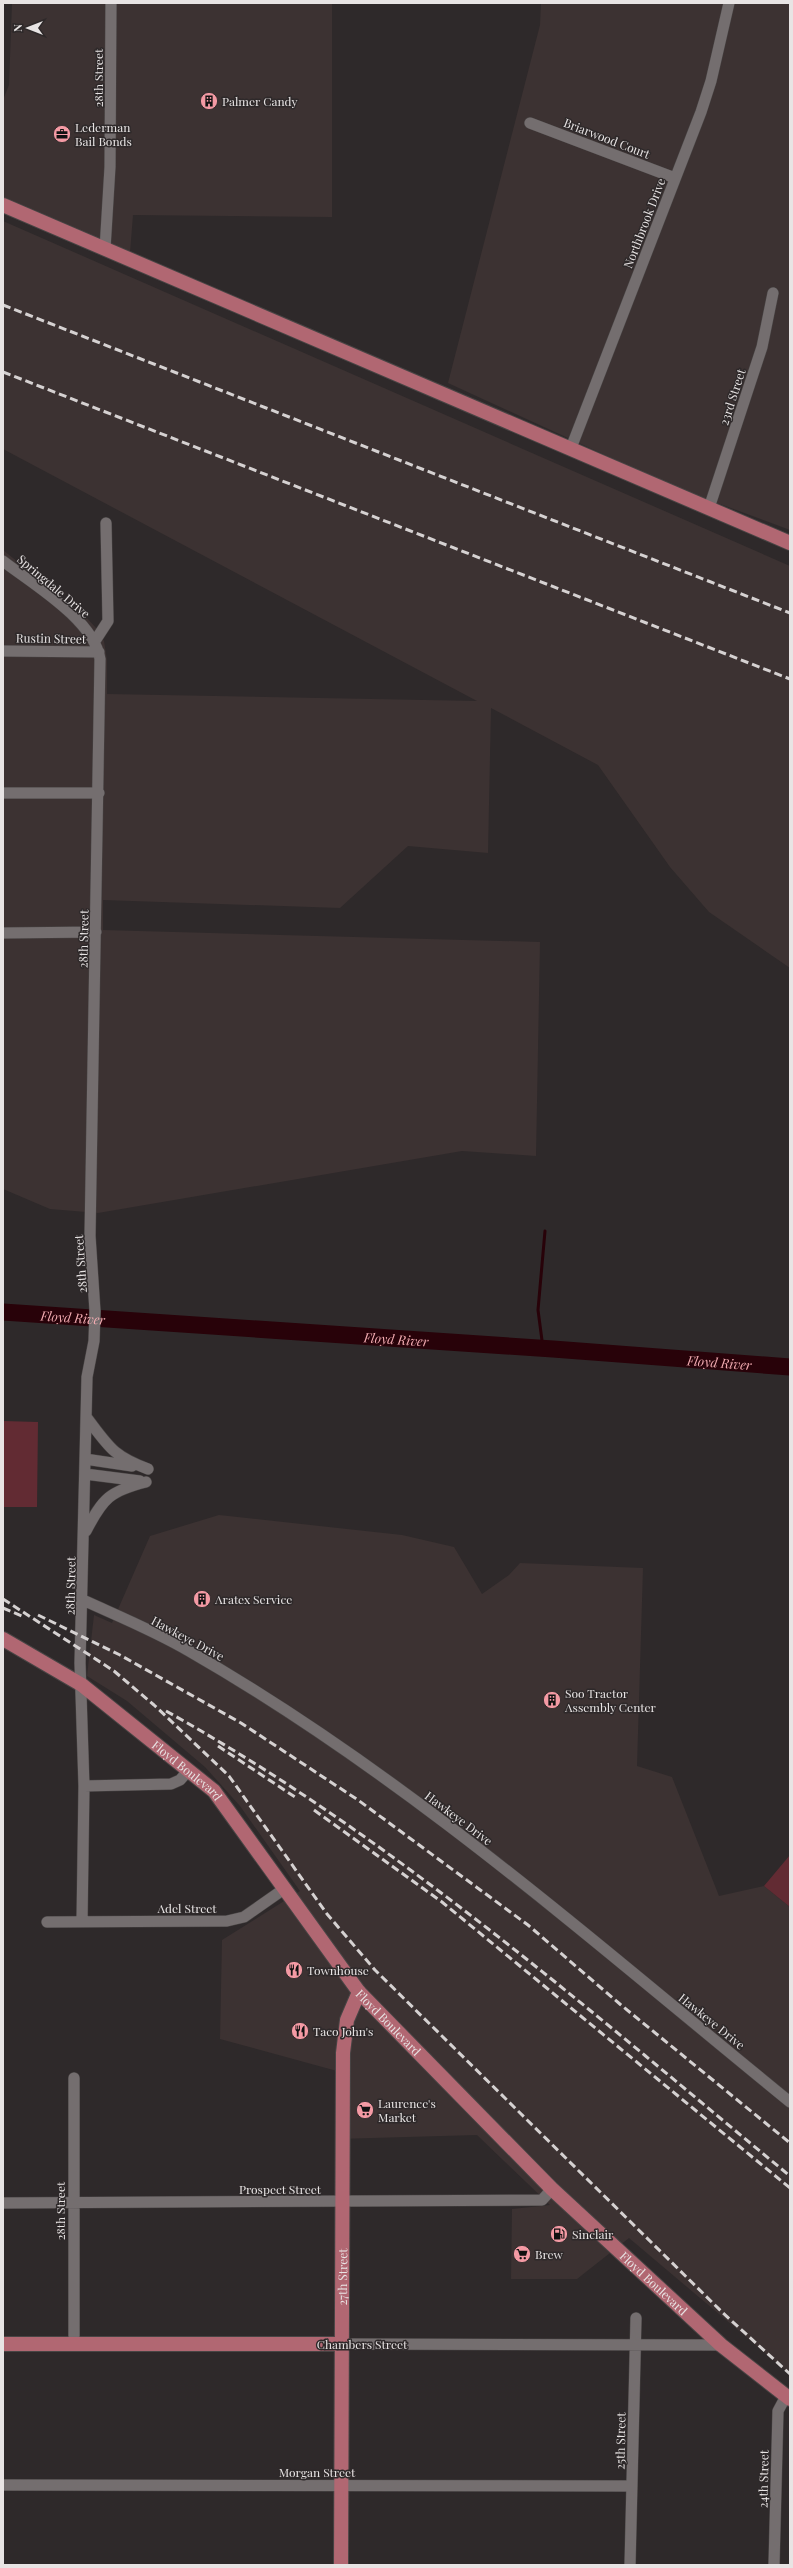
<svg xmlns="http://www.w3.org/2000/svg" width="793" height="2568" font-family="'Playfair Display',serif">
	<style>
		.built { fill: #3c3232 }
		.green { fill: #622b33 }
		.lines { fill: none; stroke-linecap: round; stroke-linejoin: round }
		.stream { stroke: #280209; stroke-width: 3 }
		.river { stroke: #280209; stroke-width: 17 }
		.minor-casing { stroke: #484444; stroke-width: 12 }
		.major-casing { stroke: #484444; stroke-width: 16 }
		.minor { stroke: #746e6f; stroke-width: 11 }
		.major { stroke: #b16772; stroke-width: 14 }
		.rail { stroke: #d5d1d1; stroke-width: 3; stroke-dasharray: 8 4; stroke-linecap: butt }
		.labels { text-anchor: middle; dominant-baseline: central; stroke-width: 3; stroke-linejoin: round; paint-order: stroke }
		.street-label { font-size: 12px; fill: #e8e4e4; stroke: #2e292a }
		.poi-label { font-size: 12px; fill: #e8e4e4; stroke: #2e292a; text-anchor: start }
		.water-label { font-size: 13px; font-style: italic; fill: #f3acb2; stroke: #2e292a }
	</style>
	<rect width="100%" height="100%" fill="#2e292a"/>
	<path class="built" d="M12,3H332V217L133,215L130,253L3,198V100L9,85Z
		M541,3H790V530L677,488L448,383L540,25Z
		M3,221L790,566V968L709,912L670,867L598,765L491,708L488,853L408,846L340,908L103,900V930L540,942L536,1156L462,1151L98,1213L50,1209L3,1189V550L86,617L96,628L104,641L107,660V694L477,701L3,449Z
		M219,1515L402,1535L454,1547L482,1594L509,1575L520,1563L643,1568L637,1766L672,1777L719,1896L764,1886L790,1907V2374L629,2238L577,2279H511L512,2209L550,2205L477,2135L337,2139V2071L220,2039L222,1940L300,1891L240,1806L205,1767L127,1701L87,1676L94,1615L112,1623L150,1536Z"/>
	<path class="green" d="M3,1421L38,1422L37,1507H3Z
		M790,1855V1907L764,1886Z"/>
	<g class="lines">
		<path class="stream" d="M543,1348L538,1310L545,1231"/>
		<path class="river" id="s1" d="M3,1312L553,1349L790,1367"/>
		<defs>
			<path id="minor" d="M530,123L675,178
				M105,249L110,167L111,3
				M571,448L701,112L711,81L729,3
				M709,508L762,347L773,293
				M3,561C33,584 94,620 100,659L90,1236L95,1311L94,1341L87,1377L85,1459L80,1663L84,1786L82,1922
				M95,641L108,621L106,523
				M3,651L99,652
				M3,793H99
				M3,933L96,932
				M87,1418C109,1447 113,1456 148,1469
				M85,1459L132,1466
				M85,1474L140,1481
				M86,1531C103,1498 110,1491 146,1482
				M83,1600C118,1616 155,1631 189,1651C407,1776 596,1944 790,2102
				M84,1786L171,1784L180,1780L189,1770
				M47,1922L227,1921L244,1917L284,1889
				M74,2078V2344
				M3,2203L542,2200L552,2189
				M343,2344L721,2345
				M3,2485L632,2486
				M630,2565L636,2318
				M774,2565L778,2411L786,2396"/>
			<g id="major">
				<path d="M3,205L790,543"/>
				<path id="s2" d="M3,1639L82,1685L214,1791L359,1992L552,2189L721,2345L790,2399"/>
				<path d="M3,2344H343"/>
				<path id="s3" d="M341,2565L343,2053L347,2020L359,1992"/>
			</g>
		</defs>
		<use href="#minor" class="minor-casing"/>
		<use href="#major" class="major-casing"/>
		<use href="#minor" class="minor"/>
		<use href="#major" class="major"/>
		<path class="rail" d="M3,305L790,613
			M3,372L790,679
			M3,1599L114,1671L154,1705L229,1776L327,1914L375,1970L723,2313L790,2374
			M3,1608L22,1616
			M38,1615L120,1655L241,1723L358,1800L528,1925L621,2005L790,2143
			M166,1711C393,1837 590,2011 790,2176
			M218,1746L298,1799
			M314,1810L442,1902L790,2188"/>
	</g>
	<defs>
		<symbol id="building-disc" viewBox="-11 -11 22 22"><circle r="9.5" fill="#f49aa4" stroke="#2e292a"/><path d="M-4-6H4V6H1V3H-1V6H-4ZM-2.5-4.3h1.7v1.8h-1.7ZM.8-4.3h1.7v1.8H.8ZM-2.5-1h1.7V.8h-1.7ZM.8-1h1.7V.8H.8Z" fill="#111"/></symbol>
		<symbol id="office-disc" viewBox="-11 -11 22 22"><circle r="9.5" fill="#f49aa4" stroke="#2e292a"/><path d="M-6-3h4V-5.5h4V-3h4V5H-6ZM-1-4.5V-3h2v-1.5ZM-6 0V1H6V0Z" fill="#111"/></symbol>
		<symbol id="restaurant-disc" viewBox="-11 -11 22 22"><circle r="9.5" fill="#f49aa4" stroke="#2e292a"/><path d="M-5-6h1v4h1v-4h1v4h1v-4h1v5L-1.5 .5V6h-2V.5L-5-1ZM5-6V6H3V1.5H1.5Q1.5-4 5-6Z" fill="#111"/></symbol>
		<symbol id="supermarket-disc" viewBox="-11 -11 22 22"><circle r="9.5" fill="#f49aa4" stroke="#2e292a"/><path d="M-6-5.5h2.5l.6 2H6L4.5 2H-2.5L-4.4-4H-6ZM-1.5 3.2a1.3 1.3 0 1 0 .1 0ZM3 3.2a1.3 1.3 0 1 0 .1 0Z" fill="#111"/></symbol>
		<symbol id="fuel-disc" viewBox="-11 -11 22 22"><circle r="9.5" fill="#f49aa4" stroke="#2e292a"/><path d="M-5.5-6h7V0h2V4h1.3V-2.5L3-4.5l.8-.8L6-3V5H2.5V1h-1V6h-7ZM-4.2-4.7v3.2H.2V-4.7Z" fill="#111"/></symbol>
	</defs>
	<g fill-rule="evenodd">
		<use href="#building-disc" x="199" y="91" width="20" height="20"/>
		<use href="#office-disc" x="52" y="124" width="20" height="20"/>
		<use href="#building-disc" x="192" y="1589" width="20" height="20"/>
		<use href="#building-disc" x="542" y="1690" width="20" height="20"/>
		<use href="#restaurant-disc" x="284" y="1960" width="20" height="20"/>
		<use href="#restaurant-disc" x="290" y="2021" width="20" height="20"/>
		<use href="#supermarket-disc" x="355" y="2100" width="20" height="20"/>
		<use href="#fuel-disc" x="549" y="2224" width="20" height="20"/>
		<use href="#supermarket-disc" x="512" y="2244" width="20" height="20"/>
	</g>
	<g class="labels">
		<g class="street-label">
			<text transform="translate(98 78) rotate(-90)">28th Street</text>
			<text transform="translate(607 138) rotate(21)">Briarwood Court</text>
			<text transform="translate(644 223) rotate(-69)">Northbrook Drive</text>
			<text transform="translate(732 397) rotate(-72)">23rd Street</text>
			<text transform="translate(54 586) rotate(40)">Springdale Drive</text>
			<text transform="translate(51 638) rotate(1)">Rustin Street</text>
			<text transform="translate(83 939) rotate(-89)">28th Street</text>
			<text transform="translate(80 1264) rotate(-94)">28th Street</text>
			<text transform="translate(70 1586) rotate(-89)">28th Street</text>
			<text transform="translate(188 1638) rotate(28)">Hawkeye Drive</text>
			<text stroke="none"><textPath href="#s2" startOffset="227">Floyd Boulevard</textPath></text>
			<text transform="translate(459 1818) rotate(37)">Hawkeye Drive</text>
			<text x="187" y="1908">Adel Street</text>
			<text transform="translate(712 2021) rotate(39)">Hawkeye Drive</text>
			<text stroke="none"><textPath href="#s2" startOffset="551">Floyd Boulevard</textPath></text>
			<text x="280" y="2189">Prospect Street</text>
			<text transform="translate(60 2211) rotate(-90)">28th Street</text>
			<text stroke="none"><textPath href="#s3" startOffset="288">27th Street</textPath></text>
			<text stroke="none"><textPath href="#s2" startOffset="923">Floyd Boulevard</textPath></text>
			<text x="362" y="2344">Chambers Street</text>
			<text transform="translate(620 2441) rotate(-89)">25th Street</text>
			<text x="317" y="2472">Morgan Street</text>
			<text transform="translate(763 2479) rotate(-89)">24th Street</text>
		</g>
		<g class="poi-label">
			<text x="222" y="101">Palmer Candy</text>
			<text x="75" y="127">Lederman<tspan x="75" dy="14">Bail Bonds</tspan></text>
			<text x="215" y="1599">Aratex Service</text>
			<text x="565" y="1693">Soo Tractor<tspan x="565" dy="14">Assembly Center</tspan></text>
			<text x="307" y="1970">Townhouse</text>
			<text x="313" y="2031">Taco John's</text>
			<text x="378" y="2103">Laurence's<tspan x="378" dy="14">Market</tspan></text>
			<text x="572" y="2234">Sinclair</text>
			<text x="535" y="2254">Brew</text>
		</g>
		<g class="water-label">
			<text stroke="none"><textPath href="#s1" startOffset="70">Floyd River</textPath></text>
			<text stroke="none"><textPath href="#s1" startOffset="394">Floyd River</textPath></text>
			<text stroke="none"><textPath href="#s1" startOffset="718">Floyd River</textPath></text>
		</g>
	</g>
	<rect width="793" height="2568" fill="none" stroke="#e8e4e4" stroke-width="8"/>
	<g transform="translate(28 28) rotate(270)" stroke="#2e292a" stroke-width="3" paint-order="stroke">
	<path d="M0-3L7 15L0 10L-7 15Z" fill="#e8e4e4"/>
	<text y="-6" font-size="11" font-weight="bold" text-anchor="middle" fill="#e8e4e4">N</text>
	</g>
</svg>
